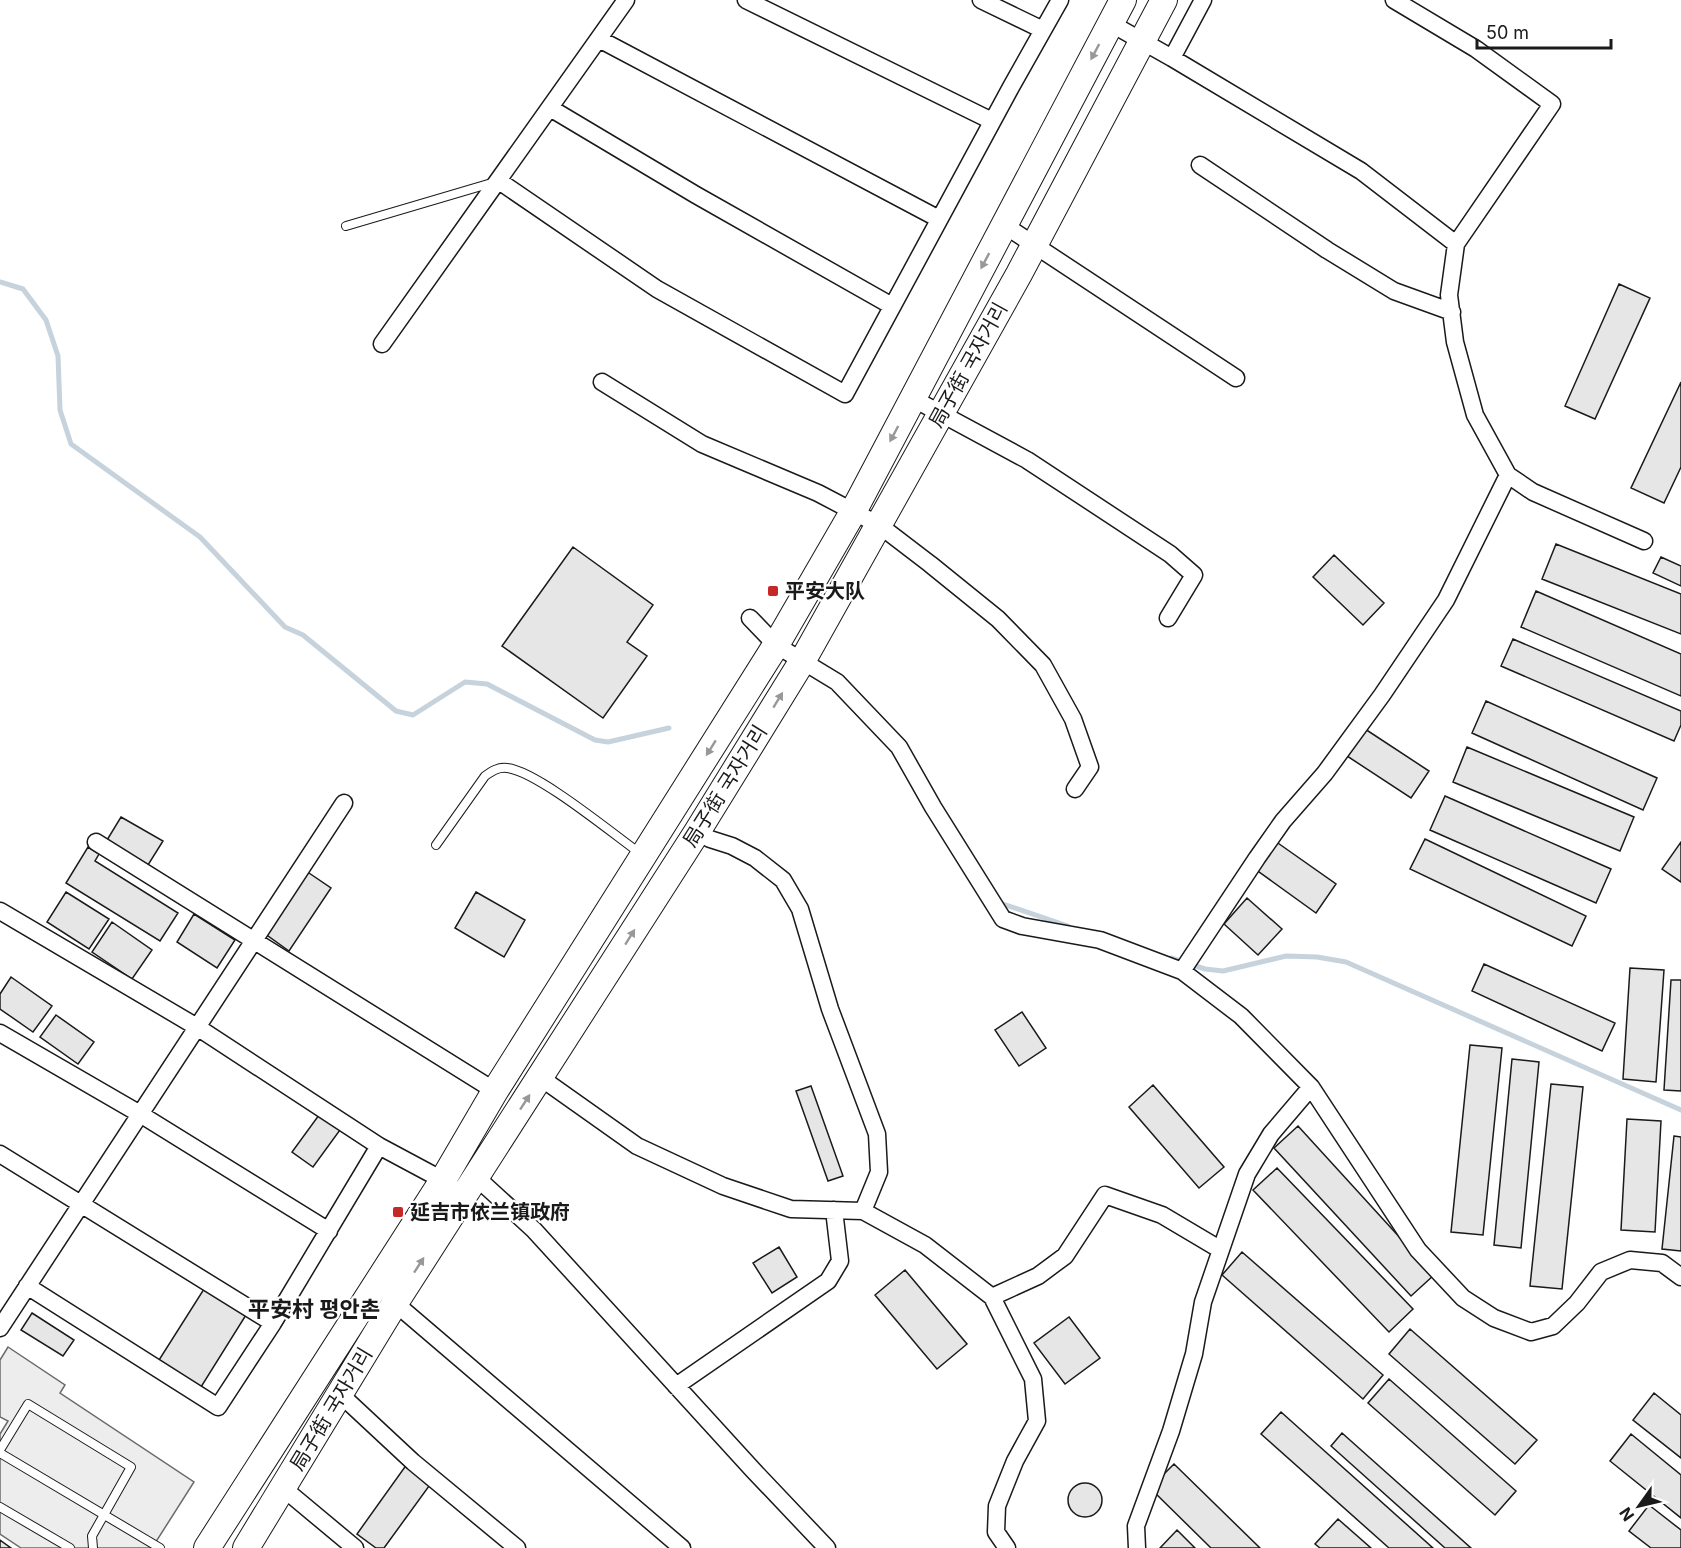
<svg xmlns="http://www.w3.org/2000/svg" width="1681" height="1548" font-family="Inter,'Noto Sans SC','Noto Sans KR',sans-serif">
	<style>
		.parking { fill: #ededed; stroke: #6a6a6a; stroke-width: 1.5 }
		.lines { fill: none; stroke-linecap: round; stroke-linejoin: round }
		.stream { stroke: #c6d2dc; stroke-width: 5 }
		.building { fill: #e6e6e6; stroke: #1a1a1a; stroke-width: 1.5 }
		.service-casing { stroke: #1a1a1a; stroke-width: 10 }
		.minor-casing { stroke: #1a1a1a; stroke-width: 19 }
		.primary-casing { stroke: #1a1a1a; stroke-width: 28 }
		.service { stroke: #fff; stroke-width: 8 }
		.minor { stroke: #fff; stroke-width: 16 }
		.primary { stroke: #fff; stroke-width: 26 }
		.oneway { fill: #989898 }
		.poi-dot { fill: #c62828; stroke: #fff; stroke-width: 2 }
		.labels { text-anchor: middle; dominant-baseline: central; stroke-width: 4.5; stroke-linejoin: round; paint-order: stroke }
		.street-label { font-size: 20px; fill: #1a1a1a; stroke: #fff }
		.poi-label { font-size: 20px; font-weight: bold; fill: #1a1a1a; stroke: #fff; text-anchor: start }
		.quarter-label { font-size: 22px; font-weight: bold; fill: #1a1a1a; stroke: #fff }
	</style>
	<rect width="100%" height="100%" fill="#fff"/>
	<path class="parking" d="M8,1347L65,1385L60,1393L194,1482L152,1548H21L0,1534V1434L8,1421L0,1417V1360Z"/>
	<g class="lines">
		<path class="stream" d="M0,282L23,289L46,320L58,356L60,410L71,444L200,537L285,627L303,635L396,711L413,715L465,682L487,684L595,740L608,742L669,728
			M997,902L1068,926
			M1171,958L1205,969L1223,971L1286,956L1317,957L1346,962L1681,1110"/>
	</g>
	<path class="building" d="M1619,284L1650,298L1595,419L1565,406Z
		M1681,382V467L1664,503L1631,488Z
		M1556,544L1681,594V634L1542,579Z
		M573,547L653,605L627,642L647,656L603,718L502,646Z
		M1334,555L1384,603L1363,625L1313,577Z
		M1661,557L1681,566V586L1653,573Z
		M1536,591L1681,654V696L1521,627Z
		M1513,639L1681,711V725L1674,741L1501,666Z
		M1486,701L1657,778L1643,810L1472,733Z
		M1362,727L1429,771L1411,798L1344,754Z
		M1467,747L1634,817L1620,851L1453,782Z
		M1445,796L1611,869L1596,903L1430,830Z
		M121,817L163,841L148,865L107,840Z
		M1425,839L1586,916L1572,946L1410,869Z
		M1275,841L1336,884L1316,913L1255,869Z
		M1681,842V882L1662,869Z
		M88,847L99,854L95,861L178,913L160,941L66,883Z
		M306,871L331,888L289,951L264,933Z
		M66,892L109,919L89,949L47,922Z
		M476,892L525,920L504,957L455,928Z
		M1247,898L1282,929L1258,955L1224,924Z
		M194,914L235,940L217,968L177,942Z
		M112,922L152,950L132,979L92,952Z
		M1484,964L1615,1023L1602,1051L1472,991Z
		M1630,968L1664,970L1656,1082L1623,1079Z
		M11,977L52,1006L33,1032L0,1009V994Z
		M1671,980H1681V1091L1664,1090Z
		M1022,1012L1046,1048L1019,1066L995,1030Z
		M56,1015L94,1042L78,1064L40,1037Z
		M1470,1045L1502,1048L1483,1235L1451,1232Z
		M1512,1059L1539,1062L1521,1248L1494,1245Z
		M1551,1084L1583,1087L1562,1289L1530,1286Z
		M1153,1085L1224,1167L1199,1188L1129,1107Z
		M811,1086L843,1176L828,1181L796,1091Z
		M319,1115L340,1130L313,1167L292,1152Z
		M1627,1119L1661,1121L1655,1232L1621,1230Z
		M1298,1126L1434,1275L1411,1296L1274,1148Z
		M1674,1136L1681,1137V1251L1662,1249Z
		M1277,1168L1413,1309L1389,1332L1253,1190Z
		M779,1247L797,1277L772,1293L753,1263Z
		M1242,1252L1383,1375L1363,1399L1222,1275Z
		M905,1270L967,1344L937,1369L875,1295Z
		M204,1289L246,1315L201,1387L159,1360Z
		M32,1313L74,1340L63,1356L21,1330Z
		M1069,1317L1100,1358L1065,1384L1034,1343Z
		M1410,1329L1537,1440L1515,1464L1389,1354Z
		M1389,1379L1516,1491L1495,1515L1368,1403Z
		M1654,1393L1681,1415V1458L1633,1420Z
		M1281,1412L1433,1548H1389L1261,1434Z
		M1342,1433L1471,1548H1445L1331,1446Z
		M1631,1434L1681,1475V1518L1610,1461Z
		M407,1464L432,1482L384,1548H376L357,1534Z
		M1174,1464L1260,1548H1211L1150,1488Z
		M1068 1500a17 17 0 1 1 34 0a17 17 0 1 1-34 0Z
		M1649,1505L1681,1530V1548H1651L1629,1531Z
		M1338,1519L1371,1548H1320L1315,1544Z
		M1177,1530L1195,1548H1160Z
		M0,1540L11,1548H0Z"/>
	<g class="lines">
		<defs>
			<path id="service" d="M346,226L495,182
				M436,845L485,776C492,771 498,767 507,768C537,771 613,834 641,854
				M0,1450L28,1404L131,1467L92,1536L93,1548
				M0,1453L160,1548
				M0,1507L70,1548"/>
			<path id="minor" d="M746,0L992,121
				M981,0L1043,30
				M1394,0L1476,49L1552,104L1456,244L1449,295L1455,342L1475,415L1508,475L1533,492L1644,541
				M1110,23L1172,58L1203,0
				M599,39L939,219
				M1172,58L1361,171L1456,244
				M550,108L696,195L892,306
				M1200,165L1327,250L1394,291L1452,312
				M499,181L657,289L845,394L1011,87L1060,0
				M1004,225L1236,378
				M382,344L626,0
				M602,382L702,444L818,493L879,525L930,564L998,619L1043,665L1073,719L1090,767L1075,789
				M912,398L1027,460L1170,554L1194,575L1168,618
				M750,618L776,645L837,682L899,747L933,807L1003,919L1022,926L1100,940L1182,971L1241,1016L1311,1087L1418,1250L1463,1298L1494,1318L1531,1332L1553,1326L1577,1303L1601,1272L1630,1260L1662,1263L1681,1277
				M697,832L710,839L732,846L755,858L783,880L800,909L830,1009L877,1134L879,1172L863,1211
				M96,842L495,1091
				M0,911L197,1027L379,1146L450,1184
				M1182,971L1257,858L1283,821L1325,773L1382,695L1446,600L1508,475
				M0,1033L140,1114L329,1231
				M541,1078L637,1146L723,1186L791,1209L863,1211L925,1245L992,1297L1033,1379L1037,1421L1015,1461L997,1506L996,1532L1007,1548
				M0,1154L273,1323
				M476,1177L534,1230L753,1470L827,1548
				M27,1286L218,1407L273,1323L379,1146
				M992,1297L1038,1276L1065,1256L1105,1195L1162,1215L1221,1250
				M395,1303L682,1548
				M0,1328L344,803
				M676,1386L828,1281L840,1261L834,1210
				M340,1394L413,1462L517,1548
				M283,1488L355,1548
				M1137,1548L1136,1526L1171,1431L1194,1354L1203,1302L1247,1174L1271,1134L1311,1087"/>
			<path id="primary" d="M207,1548L443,1180L495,1091L776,645L853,512L1123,0
				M246,1548L395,1303L697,832L803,660L1019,274L1164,0"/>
		</defs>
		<use href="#service" class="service-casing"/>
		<use href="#minor" class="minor-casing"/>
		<use href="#primary" class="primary-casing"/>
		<use href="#service" class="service"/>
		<use href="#minor" class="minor"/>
		<use href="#primary" class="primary"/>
	</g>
	<defs><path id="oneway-solid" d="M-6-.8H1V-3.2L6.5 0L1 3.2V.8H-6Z" transform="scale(1.5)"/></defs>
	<g class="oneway">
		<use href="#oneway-solid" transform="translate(1095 52) rotate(118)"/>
		<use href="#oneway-solid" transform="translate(985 261) rotate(118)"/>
		<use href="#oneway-solid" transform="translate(894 434) rotate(118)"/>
		<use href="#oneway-solid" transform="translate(778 700) rotate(-59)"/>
		<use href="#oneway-solid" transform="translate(711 748) rotate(122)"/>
		<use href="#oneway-solid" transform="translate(630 937) rotate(-58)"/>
		<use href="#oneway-solid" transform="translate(525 1102) rotate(-57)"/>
		<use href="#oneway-solid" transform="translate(419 1265) rotate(-57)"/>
	</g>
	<g class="poi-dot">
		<rect x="767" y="585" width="12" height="12" rx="3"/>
		<rect x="392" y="1206" width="12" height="12" rx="3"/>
	</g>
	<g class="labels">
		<g class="street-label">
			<text transform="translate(968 365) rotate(-61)">局子街 국자거리</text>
			<text transform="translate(725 786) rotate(-58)">局子街 국자거리</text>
			<text transform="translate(331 1409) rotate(-59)">局子街 국자거리</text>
		</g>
		<g class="poi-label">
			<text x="785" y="591">平安大队</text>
			<text x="410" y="1212">延吉市依兰镇政府</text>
		</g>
		<g class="quarter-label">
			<text x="314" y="1309">平安村 평안촌</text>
		</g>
	</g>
	<g transform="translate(1639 1506) rotate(236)" stroke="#ffffff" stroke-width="4.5" paint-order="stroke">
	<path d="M0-4.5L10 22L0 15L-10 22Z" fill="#1a1a1a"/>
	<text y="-9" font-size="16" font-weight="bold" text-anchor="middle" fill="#1a1a1a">N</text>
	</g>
	<path d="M1477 39v9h134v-9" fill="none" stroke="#1a1a1a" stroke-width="3"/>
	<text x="1486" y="39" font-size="18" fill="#1a1a1a" stroke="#ffffff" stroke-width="4.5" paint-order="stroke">50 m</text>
</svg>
